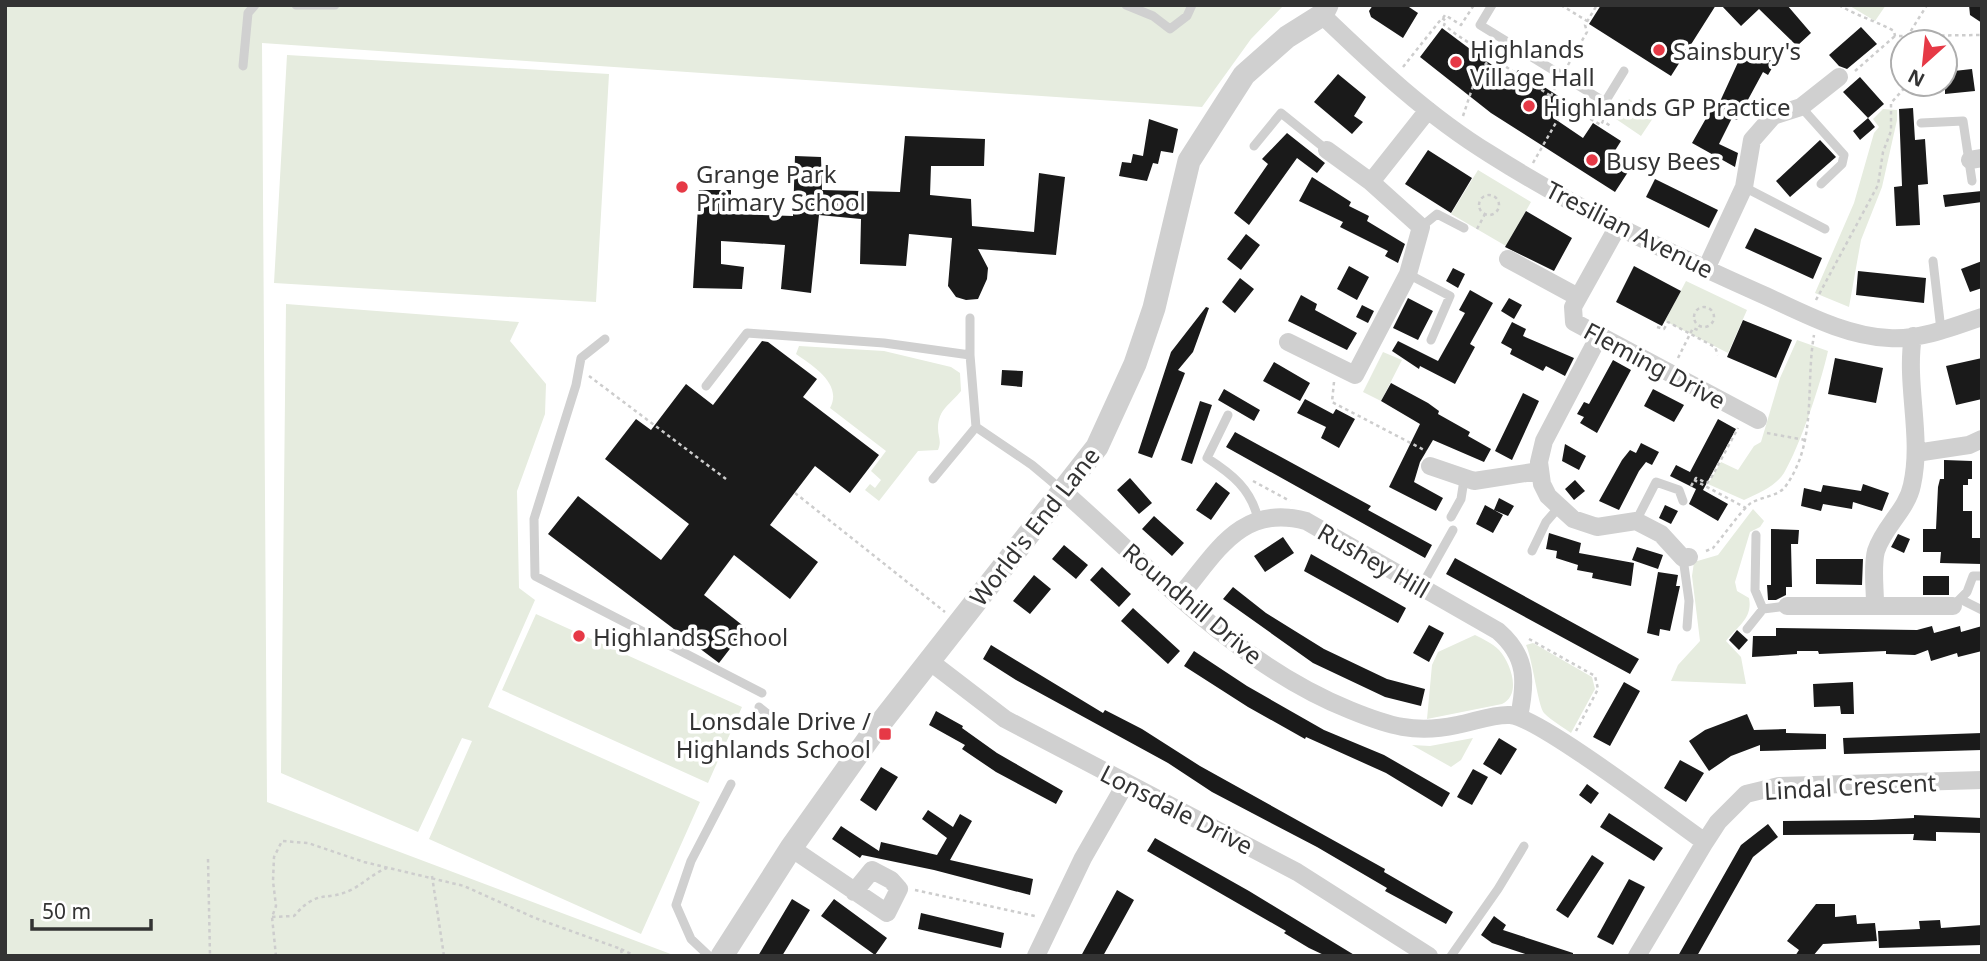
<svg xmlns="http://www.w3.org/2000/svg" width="1987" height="961" font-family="'Noto Sans',sans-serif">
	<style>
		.green { fill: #e6ecdf }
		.building { fill: #1a1a1a }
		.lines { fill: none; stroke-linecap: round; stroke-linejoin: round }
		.path { stroke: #cdcdcd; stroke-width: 2.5; stroke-dasharray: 3.5 3.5; stroke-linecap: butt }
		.service { stroke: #d0d0d0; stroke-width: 9 }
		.minor { stroke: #d0d0d0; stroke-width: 18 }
		.tertiary { stroke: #d0d0d0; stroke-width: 23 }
		.poi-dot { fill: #e63946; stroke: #fff; stroke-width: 2.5 }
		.labels { text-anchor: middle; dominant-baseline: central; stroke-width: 7; stroke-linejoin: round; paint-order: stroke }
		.poi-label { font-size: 24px; fill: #333; stroke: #fff; text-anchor: start }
		.street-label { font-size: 24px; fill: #333; stroke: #fff }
	</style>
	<rect width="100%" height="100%" fill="#fff"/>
	<path class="green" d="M5,5H1284L1251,39L1202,107L262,43L267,802L676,956H5Z
		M1886,5L1875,21L1850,6L1851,5Z
		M287,55L609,74L596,302L274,283Z
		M1629,99L1655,115L1641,136L1616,119Z
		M1883,109L1897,110V120L1882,187L1861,240L1849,307L1815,293L1854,203L1874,133L1879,127L1873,119Z
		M1478,170L1531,202L1506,246L1451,214Z
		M1686,281L1747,310L1728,353L1665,321Z
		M286,304L519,322L510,341L546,384L545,414L517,491L519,588L535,600L488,707L700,802L641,934L429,839L472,741L462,738L418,832L281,773Z
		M1797,340L1828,351C1821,383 1800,446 1784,473C1776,486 1757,494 1744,500L1708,484L1721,462L1738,470L1754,446L1761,442L1780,378Z
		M799,346L884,351L951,367L960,373L961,391C951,404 938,409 938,428C938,437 942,441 938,450L918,451L879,501L865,490L870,484L875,488L881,480L871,471L886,451L830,408C843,384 813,366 796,354Z
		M1383,352L1402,360L1381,401L1363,392Z
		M1753,509L1764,521L1760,527L1750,532L1735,582L1737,591L1749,598C1753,618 1738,626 1726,641L1741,657L1746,684L1671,681L1678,665L1700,641L1692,576L1694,562L1718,555Z
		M536,614L742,707L708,783L502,690Z
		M1475,635C1483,639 1492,643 1499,650C1511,663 1522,695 1502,704L1427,719L1432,665L1438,652Z
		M1533,643L1592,677L1595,689L1571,733C1563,727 1552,721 1544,713C1538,706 1533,661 1526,645Z
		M1473,738L1461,760L1451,767L1412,745L1430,746Z"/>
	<path class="building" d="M1373,5H1406L1418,13L1403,38L1371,17L1369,11Z
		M1601,5H1716L1671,76L1589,24Z
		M1721,5H1787L1811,33L1797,46L1759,9L1741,26Z
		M1969,5H1982V23L1970,15Z
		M1861,27L1877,44L1847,69L1839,66L1829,55Z
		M1442,28L1470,49L1474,45L1489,57L1486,61L1513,78L1518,70L1566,101L1555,119L1583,138L1593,123L1621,141L1611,157L1630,169L1615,192L1491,113L1420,57Z
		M1745,47L1775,63L1768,75L1763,72L1737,120L1732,118L1719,144L1738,153L1735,167L1692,143L1713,106L1717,108Z
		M1972,69L1975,91L1945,94V72Z
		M1338,74L1366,97L1354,116L1363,122L1352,134L1314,102Z
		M1860,77L1884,104L1868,118L1843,92Z
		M1913,108L1915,140L1925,139L1928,184L1918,185L1920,225L1896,226L1894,187L1902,186L1899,109Z
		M1868,118L1875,127L1860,140L1853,131Z
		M1149,119L1178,129L1173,153L1161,151L1158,164L1153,163L1147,181L1119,176L1122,162L1131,163L1133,154L1143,156Z
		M1287,133L1325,163L1317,173L1297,158L1249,225L1234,213L1268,164L1262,159Z
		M905,136L985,139L984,166H931L930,195L971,199L972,226L1034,232L1039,173L1065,177L1056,255L978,249L988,268L987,279L978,299L966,300L956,297L948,286L952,238L909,234L906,266L860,264L861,219L819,215L811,293L781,289L785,245L721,241V264L744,267L742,289L693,288L699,190H731V214L793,216L795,156L821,157L822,190L900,192Z
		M1820,140L1836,157L1790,197L1776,181Z
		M1428,150L1472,178L1451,213L1405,184Z
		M1312,177L1351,202L1349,206L1369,216L1367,221L1405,244L1398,263L1385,256L1388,251L1340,227L1343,222L1299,201Z
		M1655,179L1718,210L1709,228L1646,197Z
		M1982,191V202L1945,207L1943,195Z
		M1526,211L1572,238L1554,271L1505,247Z
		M1755,228L1822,258L1813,279L1745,248Z
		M1246,234L1260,245L1241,270L1227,259Z
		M1982,261V288L1970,292L1961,269Z
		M1349,266L1369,277L1357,300L1337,289Z
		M1634,266L1681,291L1662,326L1616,302Z
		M1453,268L1465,274L1458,288L1446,281Z
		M1858,271L1926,278L1924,303L1856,295Z
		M1240,278L1254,289L1235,313L1222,302Z
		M1470,290L1493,303L1470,344L1475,347L1455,384L1420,366L1419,369L1392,351L1398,341L1438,361L1465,313L1459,310Z
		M1301,295L1317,304L1315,310L1357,333L1347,350L1288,321Z
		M1408,298L1433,311L1418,340L1393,328Z
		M1509,298L1522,305L1514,319L1501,311Z
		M1362,305L1374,311L1368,323L1356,317Z
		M1206,307L1209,308L1193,352L1178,370L1185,373L1152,458L1138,453L1171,352Z
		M1743,320L1792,340L1776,378L1727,357Z
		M1512,322L1526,329L1523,336L1574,358L1565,376L1546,366L1543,371L1510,354L1512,349L1501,343Z
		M762,341L768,342L817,379L803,397L879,455L850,493L815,466L770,525L818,562L790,599L734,555L704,595L746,628L719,663L548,534L578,496L661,560L689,524L605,459L636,419L651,430L686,384L713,405Z
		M1835,358L1883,368L1876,403L1828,394Z
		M1982,358V399L1956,405L1946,366Z
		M1613,360L1631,370L1597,433L1580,423L1584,417L1577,414L1584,402L1589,404Z
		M1274,362L1310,383L1300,401L1263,381Z
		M1002,370L1023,371L1022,387L1001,385Z
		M1391,383L1428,403L1439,411L1438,414L1470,432L1468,436L1491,449L1484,462L1433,440L1420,462L1414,482L1443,498L1436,511L1389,487L1420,424L1381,401Z
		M1224,389L1260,410L1254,421L1218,400Z
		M1653,389L1684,405L1674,422L1644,406Z
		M1523,393L1539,401L1512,460L1495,451Z
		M1305,399L1333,414L1336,409L1355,419L1339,448L1321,438L1326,427L1297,413Z
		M1200,401L1212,405L1192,464L1181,460Z
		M1718,419L1736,429L1703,490L1728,504L1718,521L1689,504L1696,489L1670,476L1676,465L1690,472Z
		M1235,432L1371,506L1368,510L1432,545L1425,558L1226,447Z
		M1641,443L1659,452L1652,465L1646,462L1639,471L1619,510L1599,501L1622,460L1630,450L1636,453Z
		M1565,444L1586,456L1579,470L1562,461Z
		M1944,460L1972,461V479H1968V485H1963V511H1972V538H1982V564L1940,563L1941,552H1923V529H1936L1938,487L1940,479H1944Z
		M1130,478L1152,503L1139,514L1117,490Z
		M1575,480L1585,491L1574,500L1565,489Z
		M1216,482L1230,493L1211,520L1196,510Z
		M1863,484L1889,493L1882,511L1853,502L1852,509L1823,504L1821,511L1801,506L1804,488L1821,492L1823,485L1861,491Z
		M1499,498L1514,506L1508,516L1494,510Z
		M1485,505L1503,515L1493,533L1476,524Z
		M1665,505L1678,511L1671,524L1659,518Z
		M1154,516L1184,543L1172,556L1142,529Z
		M1771,529L1799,530L1798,544H1791L1792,587H1786V595L1776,600H1768L1767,585H1771Z
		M1549,533L1581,543L1579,553L1634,563L1631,586L1592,578L1593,573L1577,570L1578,565L1556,558L1557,551L1546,549Z
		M1898,534L1910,539L1904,553L1891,547Z
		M1283,537L1294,553L1265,572L1254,556Z
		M1064,545L1088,565L1076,579L1052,559Z
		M1637,547L1663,555L1658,569L1632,560Z
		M1311,554L1406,608L1398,623L1304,571Z
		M1455,558L1639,659L1630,674L1446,574Z
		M1816,559H1863L1862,585L1816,584Z
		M1102,567L1131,594L1119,607L1090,580Z
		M1658,572L1678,575L1676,586H1680L1670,631L1660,629L1659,636L1647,633Z
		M1034,575L1051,589L1030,614L1013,601Z
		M1923,576H1949V595H1923Z
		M1233,587L1266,613L1324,649L1387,679L1425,689L1421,706L1385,697L1313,663L1223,599Z
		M1133,608L1180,651L1168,664L1121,621Z
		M1429,625L1444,633L1429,662L1413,653Z
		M1932,626L1934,633L1960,626L1961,632L1982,626V651L1958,657L1957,653L1931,661L1928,650L1915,655L1886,654V651L1819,654L1818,651H1797V654L1752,657L1753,636H1776V628L1917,630Z
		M1737,630L1748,640L1739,650L1729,640Z
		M991,645L1103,713L1105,710L1142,729L1200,766L1385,869L1384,872L1453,912L1446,924L1385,891L1387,888L1317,847L1212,792L1168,763L1016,680L983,659Z
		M1194,651L1247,686L1324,730L1384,755L1450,793L1442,807L1386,773L1306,737L1305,739L1248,707L1184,666Z
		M1624,682L1640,691L1610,746L1593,737Z
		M1853,682L1854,714H1841L1840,706L1814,707L1813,684Z
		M936,711L963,726L962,728L997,753L1063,791L1056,804L996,772L962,749L965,745L929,725Z
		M1747,714L1754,730L1786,729V733L1826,734V749L1760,751V745L1731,756L1709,771L1689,741L1705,730Z
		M1982,733V750L1844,754L1843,738Z
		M1499,738L1517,749L1501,775L1483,764Z
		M1680,760L1704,773L1686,802L1664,788Z
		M881,767L898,777L876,811L860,800Z
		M1473,769L1488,777L1472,805L1457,797Z
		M1587,784L1599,793L1591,804L1579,795Z
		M928,810L953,827L960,814L972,821L950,860L1033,879L1030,895L934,870L862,855L860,858L832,839L841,826L879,851L881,842L937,855L947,838L922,819Z
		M1609,813L1663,848L1654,861L1600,827Z
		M1914,815L1982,818V833L1936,832V841L1913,840L1914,834L1783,835V821L1872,820L1914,818Z
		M1768,824L1778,837L1753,857L1697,956H1678L1741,845Z
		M1155,838L1249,891L1356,956H1326L1309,948L1284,933L1286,931L1147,851Z
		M1592,855L1604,863L1568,918L1556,910Z
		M1629,879L1645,887L1613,945L1597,937Z
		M1117,890L1134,900L1118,929L1103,956H1081Z
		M792,899L810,910L782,956H758Z
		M834,899L887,938L875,955L821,916Z
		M1816,904H1835V917L1856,915L1857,924L1875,923L1877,941L1823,944L1813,956H1795L1799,950L1787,941Z
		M921,913L1004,933L1001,948L918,929Z
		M1494,916L1506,925L1503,930L1573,953V956H1531L1492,943L1481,935Z
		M1940,920L1941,928L1982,925V945L1879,948L1878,931L1920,929L1919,921Z"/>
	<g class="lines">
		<path class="path" d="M1561,5L1587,21
			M1839,5C1857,16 1876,21 1894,31L1895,36L1982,35
			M1443,18L1445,15L1461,25L1474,5
			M1907,37L1927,5
			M1568,65L1587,32L1585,25L1597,5
			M1403,67L1442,18L1446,21L1444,25L1457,35L1551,96
			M1855,71L1895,36
			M1566,105L1601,125L1603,121L1612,127
			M1463,116L1476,77L1491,57
			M1533,163L1566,105L1551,96L1556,86
			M1479 205a10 10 0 1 1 20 0a10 10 0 1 1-20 0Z
			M1477,229L1485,214
			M1816,300L1878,185L1883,152L1891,131V103L1908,84
			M1694 317a10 10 0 1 1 20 0a10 10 0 1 1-20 0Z
			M1657,327L1664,329L1668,322L1715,347L1718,355
			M1678,358L1693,328L1698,330L1700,326
			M589,376L726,479
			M1334,382L1332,402L1426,451
			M1767,433L1805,440
			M1694,480L1746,508
			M1253,481L1290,501
			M1691,486L1696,478L1707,483L1710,480L1738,428
			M795,493L945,612
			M1706,551L1713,548C1721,539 1743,508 1751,503C1761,497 1778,496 1785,487C1818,442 1805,386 1814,335
			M1529,639L1595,676L1598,689L1576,731
			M208,859L210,956
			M432,876L444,956
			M915,890L1035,916
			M272,917L294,916C319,887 326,903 353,889C365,882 374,873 387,868
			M621,949L635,956
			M276,956L272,917L276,906L273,881L274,857L282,841L308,843L364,862L464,886L535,918L621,949L622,956"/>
		<path class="service" d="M296,5H335
			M1126,5L1153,16L1170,29L1187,16L1192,5
			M1492,5L1480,25L1605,102L1624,71
			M243,66L248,13L255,5
			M1801,107L1844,155L1842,164L1821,184
			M1921,123L1963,121L1972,181
			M1254,146L1281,113L1327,150
			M1744,187L1825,229
			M1421,227L1437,214L1464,228
			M1933,261L1941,330
			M1408,274L1450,296L1431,340
			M605,339L581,358L576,385L534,519L535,576L762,693
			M970,355V318
			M706,386L747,333L884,343L970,355L976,427
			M1228,415L1207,458C1232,474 1251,489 1258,519
			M933,479L976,427L1032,465L1063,491
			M1451,517L1461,499L1464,480
			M1636,521L1656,482L1679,490L1683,501
			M1756,535L1755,590L1763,609
			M1532,551L1546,522L1559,507
			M1683,558L1689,601L1687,627
			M1421,587L1453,530
			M1960,599L1982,610
			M1953,606L1967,592L1973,576H1982
			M1747,629L1763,609L1787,606
			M759,707L784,727
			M709,956L691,939L676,905L691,861L731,784
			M1451,956L1498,889L1524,846"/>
		<path class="minor" d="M1322,15C1374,65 1428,116 1490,154C1575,208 1667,252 1759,293C1800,311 1843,336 1889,338C1920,340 1953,327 1982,317
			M1327,150L1371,182
			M1970,160L1982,158
			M1618,226L1573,307L1574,322L1758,420
			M1508,259L1578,297
			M1706,269L1744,187L1752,140L1773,116L1801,107L1839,77
			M1599,336L1544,441L1539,462L1542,484L1548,496L1573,519L1597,527L1636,521L1661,534L1683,558L1689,557
			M1288,342L1355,375L1408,274L1421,227L1371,182L1428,110
			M1916,453L1969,445L1982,439
			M1430,466L1474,481L1539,471
			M1064,492C1154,571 1237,665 1350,710C1389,726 1415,734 1457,725C1474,722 1493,714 1510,715C1539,717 1672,819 1705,842
			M1179,597C1216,554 1240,503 1306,521L1498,631C1528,657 1526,682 1519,717
			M1875,604C1875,588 1872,566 1876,551C1884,526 1907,510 1912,485C1923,436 1905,385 1913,336
			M1787,606H1953
			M928,660L1005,719L1297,872L1429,956
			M791,848L887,913L899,889L891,880L872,870L854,892
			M1036,956L1083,858L1126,783
			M1637,956L1705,842L1718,822L1746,794L1779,786L1982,780"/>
		<path class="tertiary" d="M722,956L791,848L872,734L1097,447L1135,364L1154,308L1189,161L1244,75L1287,37L1322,15L1327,5"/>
	</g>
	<g class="poi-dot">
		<circle cx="1659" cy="50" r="7"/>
		<circle cx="1456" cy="62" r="7"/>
		<circle cx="1529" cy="106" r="7"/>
		<circle cx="1592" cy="160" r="7"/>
		<circle cx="682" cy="187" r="7"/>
		<circle cx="579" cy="636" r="7"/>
		<rect x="878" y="727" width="14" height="14" rx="3.5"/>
	</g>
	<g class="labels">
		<g class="poi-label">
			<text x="1470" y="48">Highlands<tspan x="1470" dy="28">Village Hall</tspan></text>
			<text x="1673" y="50">Sainsbury's</text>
			<text x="1543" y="106">Highlands GP Practice</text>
			<text x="1606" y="160">Busy Bees</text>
			<text x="696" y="173">Grange Park<tspan x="696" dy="28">Primary School</tspan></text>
			<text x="593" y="636">Highlands School</text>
			<text x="871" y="720" text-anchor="end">Lonsdale Drive /<tspan x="871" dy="28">Highlands School</tspan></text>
		</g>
		<g class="street-label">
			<text transform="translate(1630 229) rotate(27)">Tresilian Avenue</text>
			<text transform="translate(1655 365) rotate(28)">Fleming Drive</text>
			<text transform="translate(1034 526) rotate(-52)">World's End Lane</text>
			<text transform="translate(1374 560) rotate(30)">Rushey Hill</text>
			<text transform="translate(1193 603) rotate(40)">Roundhill Drive</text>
			<text transform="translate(1850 786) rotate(-3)">Lindal Crescent</text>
			<text transform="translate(1177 809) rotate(27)">Lonsdale Drive</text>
		</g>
	</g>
	<rect width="1987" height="961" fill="none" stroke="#333333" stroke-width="14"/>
	<g transform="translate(1924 63) rotate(207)"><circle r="33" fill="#ffffff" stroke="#adadad" stroke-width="2"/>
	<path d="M0-5L12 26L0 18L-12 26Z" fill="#e63946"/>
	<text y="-10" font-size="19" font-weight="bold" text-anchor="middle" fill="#333333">N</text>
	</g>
	<path d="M32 919v10h119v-10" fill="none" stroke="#333333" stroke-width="3.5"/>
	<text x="42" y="919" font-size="21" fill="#333333" stroke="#ffffff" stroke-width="5" paint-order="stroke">50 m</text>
</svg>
